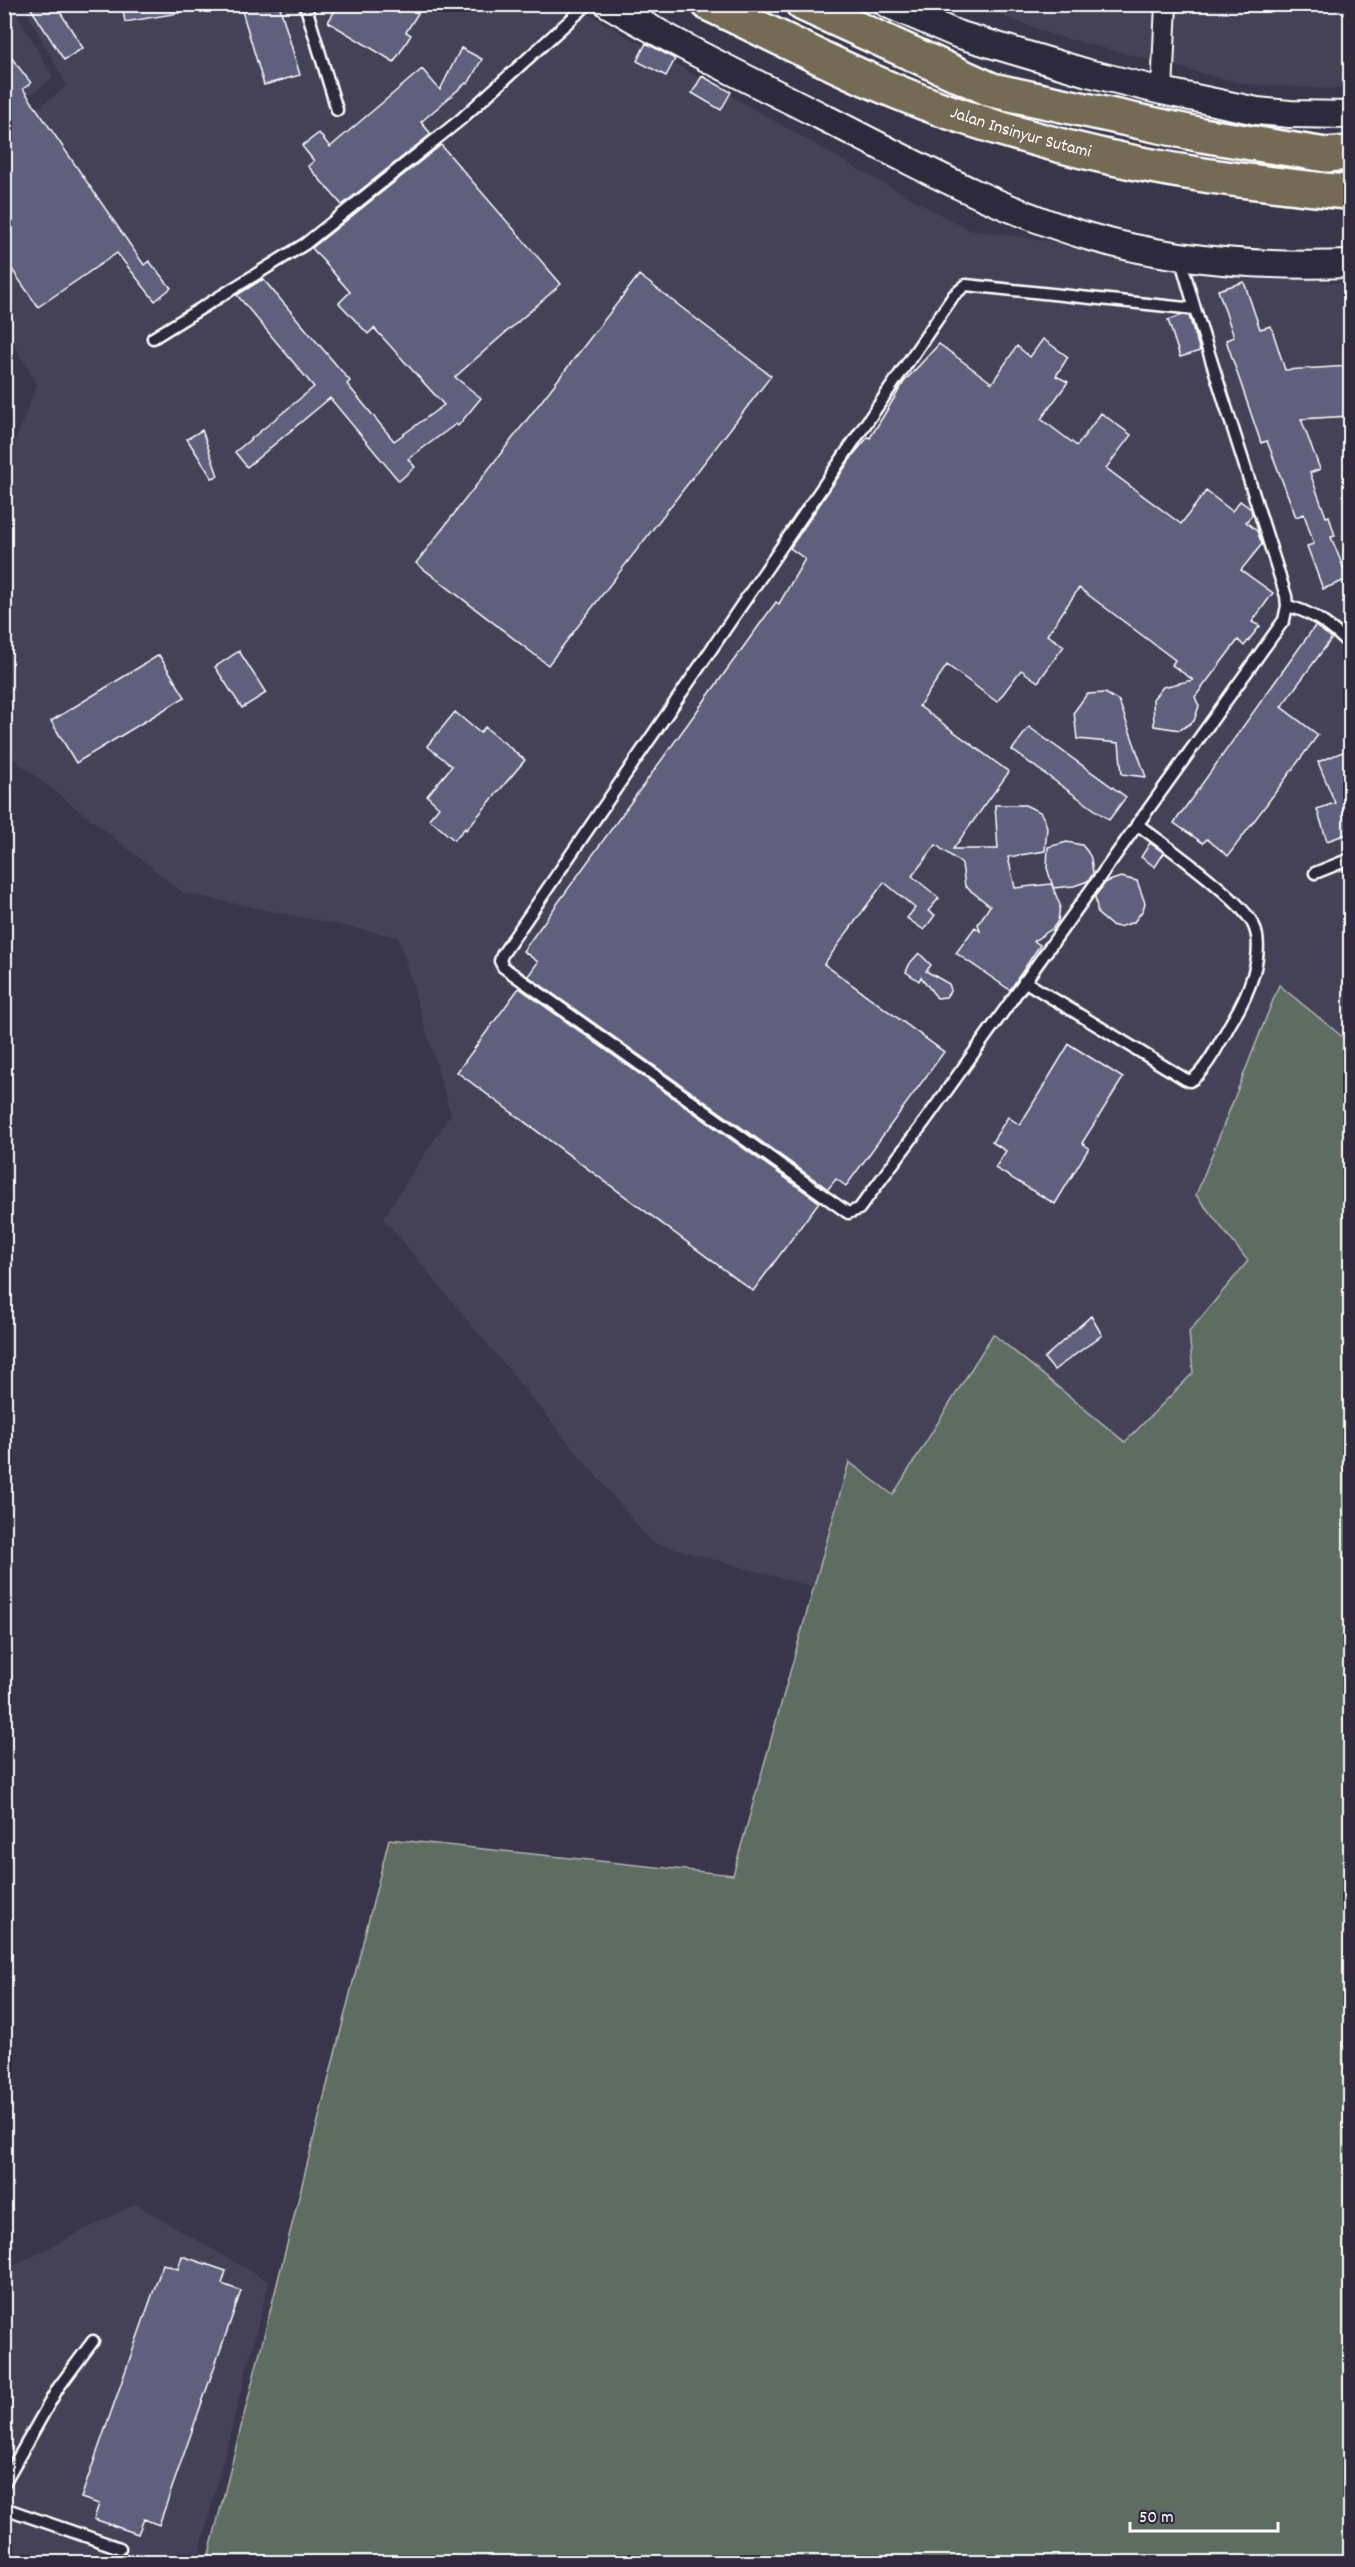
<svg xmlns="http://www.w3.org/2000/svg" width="1355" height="2567" font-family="Dekko,sans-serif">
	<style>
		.built { fill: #454259 }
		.green { fill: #5f6c62; stroke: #afb6b0; stroke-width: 1.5 }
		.building { fill: #615f7d; stroke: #fff; stroke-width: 1.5 }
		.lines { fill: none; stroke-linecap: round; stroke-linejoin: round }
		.service-casing { stroke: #fff; stroke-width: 15 }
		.minor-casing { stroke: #fff; stroke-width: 24 }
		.tertiary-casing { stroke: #fff; stroke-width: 30 }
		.motorway-casing { stroke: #fff; stroke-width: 38 }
		.service { stroke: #2f2a3d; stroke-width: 10 }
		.minor { stroke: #2f2a3d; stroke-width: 20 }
		.tertiary { stroke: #2f2a3d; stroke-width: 26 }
		.motorway { stroke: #746b55; stroke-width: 33 }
		.labels { text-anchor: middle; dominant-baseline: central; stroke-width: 4.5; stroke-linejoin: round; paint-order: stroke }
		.street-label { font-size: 18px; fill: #fff; stroke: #2f2a3d }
	</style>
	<rect width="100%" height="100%" fill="#39354a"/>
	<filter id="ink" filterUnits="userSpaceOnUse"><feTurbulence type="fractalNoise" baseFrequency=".0167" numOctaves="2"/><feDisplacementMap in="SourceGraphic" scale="12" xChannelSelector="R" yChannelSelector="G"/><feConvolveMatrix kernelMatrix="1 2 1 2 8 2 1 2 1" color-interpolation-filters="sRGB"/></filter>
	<g filter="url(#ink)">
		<path class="built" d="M5,5H12L53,77L5,116Z
			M23,5H573L863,172L967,229L1350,285V1043L1279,986L1248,1261L1189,1332L1193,1373L1125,1442L993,1335L893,1495L849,1463L813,1587L651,1542L383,1218L451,1114L398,937L184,893L5,752L4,470L37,384L5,330V133L67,86Z
			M975,5H1350V87L1329,89L1244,84L1053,35Z
			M135,2204L269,2282L197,2562H5V2270Z"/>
		<path class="green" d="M1279,985L1350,1043V2562H207L389,1839L733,1875L849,1462L893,1495L993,1334L1125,1442L1193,1373L1189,1332L1248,1261L1196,1195Z"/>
		<path class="building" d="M28,4H55L83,48L64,60Z
			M122,4H178L179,13L125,22Z
			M240,4H279L300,75L264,85Z
			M339,4H424L406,32L411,35L394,62L328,22Z
			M646,43L675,59L666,76L637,61Z
			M4,48L31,83L23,89L144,265L149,261L171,288L155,301L117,253L38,307L4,258Z
			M461,48L482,59L468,84L466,83L421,122L431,134L342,205L308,166L314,161L302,146L319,133L330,147L422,69L440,90Z
			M702,76L731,92L721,110L692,93Z
			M441,145L561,284L455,377L481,398L458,426L456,424L408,459L415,467L399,481L330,398L247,467L235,452L314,387L237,295L263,279L350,381L347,384L394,441L444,405L374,328L368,334L339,303L350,292L312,248Z
			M639,275L771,376L548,665L416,563Z
			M1244,282L1260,329L1271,326L1285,370L1350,366V416L1301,419L1320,469L1310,473L1326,517L1329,516L1335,536L1331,537L1348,579L1323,589L1307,546L1314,544L1304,514L1296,517L1267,441L1261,443L1226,340L1234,337L1218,290Z
			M1183,315L1189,316L1200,351L1180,357L1168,320Z
			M1043,339L1068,357L1056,376L1068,382L1041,419L1077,446L1101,413L1131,435L1106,468L1181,524L1206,491L1232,511L1240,501L1251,509L1252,515L1246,522L1257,531L1262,544L1241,570L1273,593L1252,622L1260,626L1244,646L1238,640L1195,697L1199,706L1194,721L1180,730L1154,726L1153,699L1163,687L1193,680L1172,665L1175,660L1079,588L1047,635L1064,646L1038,682L1021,670L997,702L947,665L919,706L1009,772L953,849H998L995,805H1025L1040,812L1044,819L1047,827L1045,851L1008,857L1015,888L1051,884L1053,887L1047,868L1048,847L1067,842L1082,845L1087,851L1091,858L1093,874L1088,881L1074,886L1053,888L1060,905L1058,921L1053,928L1034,941L1040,945L1010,990L956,953L975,927L980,931L978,924L990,906L965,886L962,864L936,845L912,876L939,898L928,911L935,915L924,930L907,918L915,908L884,882L824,964L944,1052L846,1186L836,1179L828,1189L528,976L538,962L523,951L776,602L779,604L805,559L790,548L854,454L868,437L870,438L904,382L939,344L992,383L1017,346L1030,357Z
			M202,430L218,476L212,478L187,439Z
			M1315,626L1332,638L1281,707L1318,735L1228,856L1207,839L1203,843L1174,823Z
			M239,651L266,693L242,708L215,667Z
			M159,655L185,697L76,763L51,721Z
			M1105,693L1119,701L1146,777L1122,774L1119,743L1077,739L1074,712L1087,694Z
			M455,712L480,733L485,727L525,760L466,830L465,828L454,840L429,819L439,807L427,796L452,766L427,746Z
			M1029,727L1126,797L1109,820L1012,750Z
			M1350,749V840L1347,834L1327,841L1317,809L1335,803L1318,762Z
			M1150,843L1164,853L1155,867L1141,857Z
			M1121,877L1137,881L1145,903L1143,910L1134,922L1119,927L1111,925L1098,914L1095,896L1106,882Z
			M919,953L931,965L926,971L949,984L951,990L946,997L937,998L921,977L919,981L906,972L910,963Z
			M519,988L819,1202L753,1291L457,1072Z
			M1069,1044L1123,1078L1082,1143L1089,1148L1055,1204L995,1168L1006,1151L992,1142L1008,1117L1020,1125Z
			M1091,1316L1102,1335L1054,1370L1044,1358Z
			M182,2256L226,2271L222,2284L241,2291L159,2525L144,2519L138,2534L94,2519L99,2504L81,2498L163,2264L178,2269Z"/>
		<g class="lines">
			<defs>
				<path id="service" d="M305,4L337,110
					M1180,257L1195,309L966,285L954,295L502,955L500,961L503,967L848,1213L859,1209L925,1121L1284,620L1287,606L1286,596L1195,309
					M153,338L305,244L460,120L588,4
					M1287,606C1311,611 1330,626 1347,642
					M1315,873L1350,859
					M1024,981L1185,1079L1190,1081C1205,1074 1223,1036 1232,1021C1247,997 1266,954 1254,926C1243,900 1163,844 1137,824
					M4,2483L58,2388L93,2341
					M4,2508L120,2548"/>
				<path id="minor" d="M1162,91L1166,4"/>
				<path id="tertiary" d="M608,4C677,45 750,80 821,116C908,160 995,209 1090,237C1173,261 1264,267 1350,264
					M887,4L957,34L1088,73L1162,91L1257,111L1290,114L1350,115"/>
				<g id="motorway">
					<path id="s1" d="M709,4C794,44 878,89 967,118C1066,151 1170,173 1273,184C1299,187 1325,191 1350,192"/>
					<path d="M803,4L992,90L1202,135L1326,155L1350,153"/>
				</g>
			</defs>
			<use href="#service" class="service-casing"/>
			<use href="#minor" class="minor-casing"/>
			<use href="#tertiary" class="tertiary-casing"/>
			<use href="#motorway" class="motorway-casing"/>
			<use href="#service" class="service"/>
			<use href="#minor" class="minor"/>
			<use href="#tertiary" class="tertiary"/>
			<use href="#motorway" class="motorway"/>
		</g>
	</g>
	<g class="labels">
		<g class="street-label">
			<text stroke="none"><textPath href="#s1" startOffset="338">Jalan Insinyur Sutami</textPath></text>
		</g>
	</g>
	<rect width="1355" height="2567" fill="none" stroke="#2f2a3d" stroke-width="24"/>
	<rect x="12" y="12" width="1331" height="2543" fill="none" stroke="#fff" stroke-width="2" filter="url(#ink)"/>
	<path d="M1130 2522v9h148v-9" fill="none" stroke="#ffffff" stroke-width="3"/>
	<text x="1139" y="2522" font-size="18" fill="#ffffff" stroke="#2f2a3d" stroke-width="4.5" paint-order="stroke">50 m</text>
</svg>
